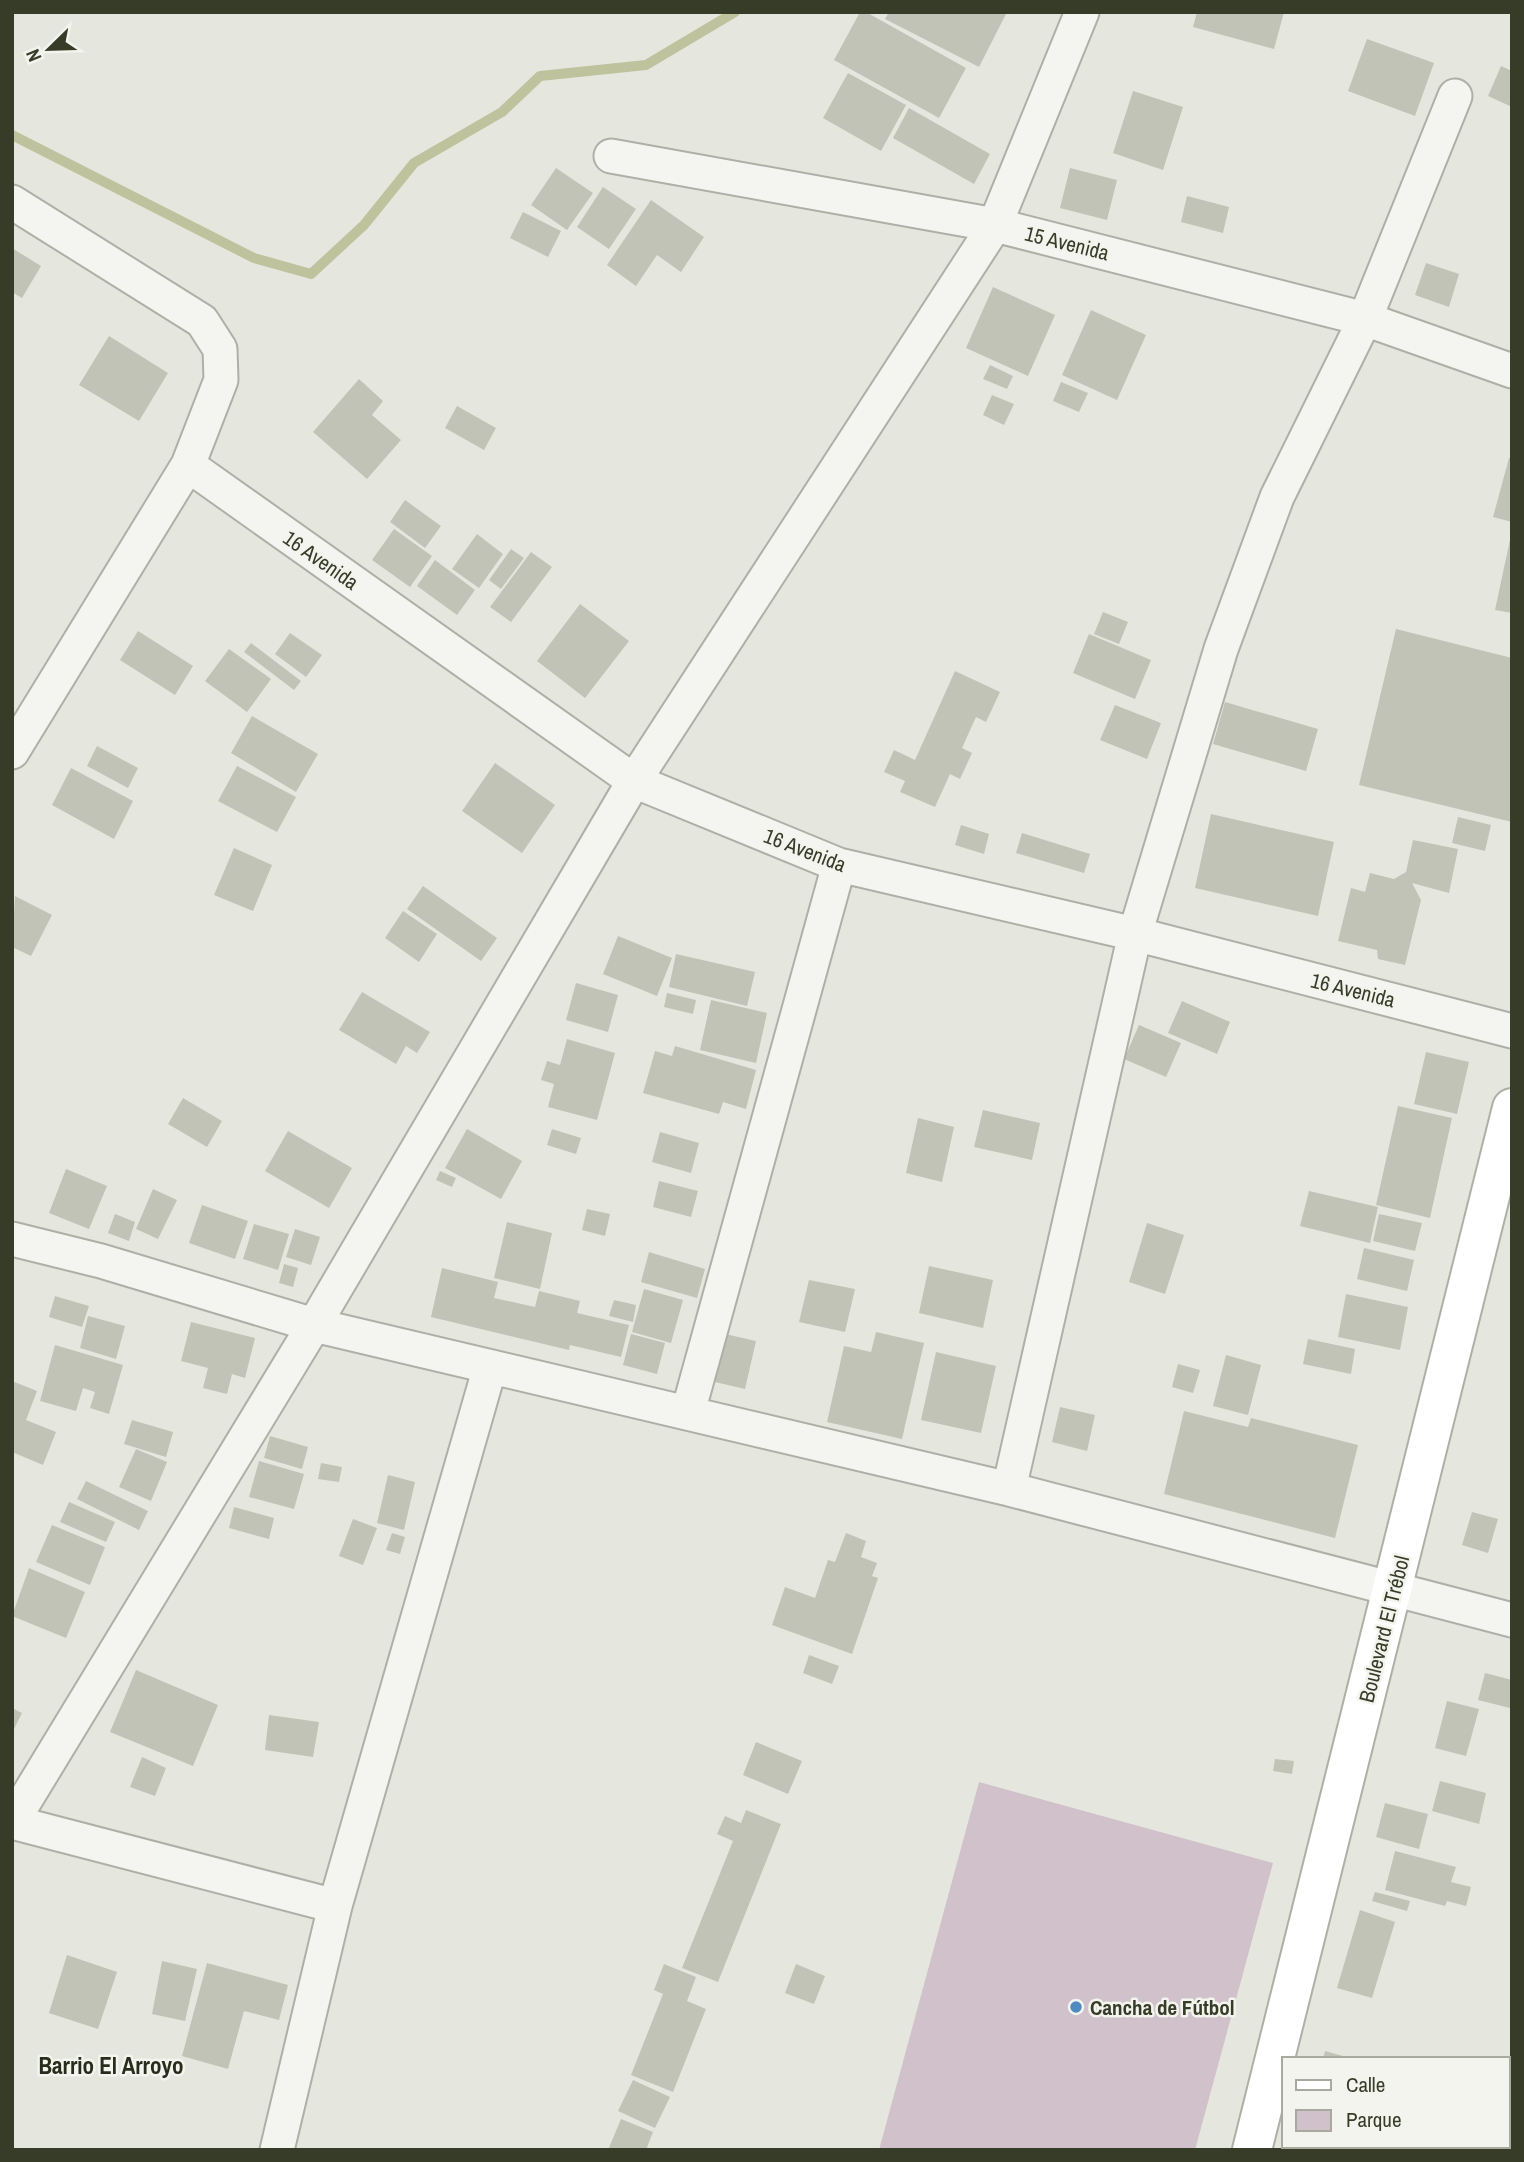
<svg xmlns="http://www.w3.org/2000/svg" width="1524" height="2162" font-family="'Archivo Narrow',sans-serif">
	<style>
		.green { fill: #d0c1ca }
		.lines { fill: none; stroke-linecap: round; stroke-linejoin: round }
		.stream { stroke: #bec39d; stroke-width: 10 }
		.building { fill: #c0c3b6 }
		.minor-casing { stroke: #adb0a5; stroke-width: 37 }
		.secondary-casing { stroke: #adb0a5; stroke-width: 42 }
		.minor { stroke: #f4f5f1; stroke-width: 33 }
		.secondary { stroke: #fff; stroke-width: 38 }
		.poi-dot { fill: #4f8bc1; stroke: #f3f4ee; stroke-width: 2.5 }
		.labels { text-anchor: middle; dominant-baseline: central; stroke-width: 5; stroke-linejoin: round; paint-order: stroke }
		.street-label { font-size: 21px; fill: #373c29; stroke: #f3f4ee }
		.poi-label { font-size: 21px; font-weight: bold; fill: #373c29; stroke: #f3f4ee; text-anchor: start }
		.neighbourhood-label { font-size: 23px; font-weight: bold; fill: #282d1b; stroke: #f3f4ee }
	</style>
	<rect width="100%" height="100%" fill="#e5e7df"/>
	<path class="green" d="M979,1782L1273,1863L1195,2150H879Z"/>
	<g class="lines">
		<path class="stream" d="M12,135L254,258L311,274L364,225L414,163L502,112L540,76L646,65L735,12"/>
	</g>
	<path class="building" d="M860,12H866L966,68L939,118L834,60Z
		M889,12H1007L979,67L885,19Z
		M1197,12H1284L1274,49L1193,27Z
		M1367,39L1434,63L1415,116L1348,91Z
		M1501,66L1512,71V107L1488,96Z
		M848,73L906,105L881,151L823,118Z
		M1133,91L1183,107L1163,170L1113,153Z
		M909,108L990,154L974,184L893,138Z
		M556,168L593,193L567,230L531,205Z
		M1070,168L1117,180L1107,220L1060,208Z
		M603,187L636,209L609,249L577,227Z
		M1187,196L1229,207L1223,233L1181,222Z
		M651,200L704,237L681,272L657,255L636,286L607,265Z
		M523,212L561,231L548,257L510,238Z
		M12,248L41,266L22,298L12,292Z
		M1426,263L1459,274L1449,307L1415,295Z
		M993,287L1055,315L1028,376L966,348Z
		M1091,310L1146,335L1117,400L1062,375Z
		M109,336L168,373L139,421L79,385Z
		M990,365L1013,376L1007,389L983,379Z
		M359,379L383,401L372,415L401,440L367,479L313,432Z
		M1061,382L1088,393L1079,412L1053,401Z
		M992,395L1014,404L1004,425L983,415Z
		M457,406L496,428L484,450L445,428Z
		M1509,458H1512V522L1493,517Z
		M405,500L441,526L425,548L390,522Z
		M394,529L432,556L410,587L372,560Z
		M477,534L503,554L479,588L452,569Z
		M1511,535L1512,536V613L1495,610Z
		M511,549L524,558L501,589L489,580Z
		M531,552L552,567L511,622L490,607Z
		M435,560L475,590L457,615L417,586Z
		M580,604L629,641L585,698L537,661Z
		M1103,612L1128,622L1119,644L1094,634Z
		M1396,629L1512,658V822L1359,785Z
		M138,631L193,666L175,695L120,660Z
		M290,633L322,655L306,677L275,654Z
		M1089,634L1151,660L1135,699L1073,673Z
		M251,643L301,681L294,690L244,652Z
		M229,649L271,679L247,712L205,681Z
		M955,671L1000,692L986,722L976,717L962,748L972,753L960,779L950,774L935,807L900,792L905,781L884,772L894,750L915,760Z
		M1225,702L1318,729L1306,771L1213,744Z
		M1115,705L1161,723L1147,759L1100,740Z
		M252,716L318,754L296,792L231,753Z
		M97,746L138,768L128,788L87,766Z
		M495,763L555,805L522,853L462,811Z
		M237,766L296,797L277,832L218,801Z
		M71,768L133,801L114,839L52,805Z
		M1211,814L1334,842L1318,916L1195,888Z
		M1458,817L1491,825L1485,851L1452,843Z
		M961,825L989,834L984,854L955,845Z
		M1022,833L1090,854L1084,873L1016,853Z
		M1413,840L1458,849L1449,893L1412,883L1421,900L1405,965L1378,959L1377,950L1338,941L1351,888L1365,892L1370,873L1394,879L1406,872Z
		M234,848L272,865L253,911L214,895Z
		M423,886L497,938L481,961L407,909Z
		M15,896L52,915L31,956L12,947Z
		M403,911L437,934L419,962L385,938Z
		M618,936L672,958L657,996L603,974Z
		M676,954L755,972L747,1006L669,987Z
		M576,983L618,995L608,1032L566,1020Z
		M362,992L430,1032L417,1053L406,1046L396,1064L339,1030Z
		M667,993L696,1000L693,1014L664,1007Z
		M711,1000L767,1013L756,1063L700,1050Z
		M1182,1001L1230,1022L1217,1054L1168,1033Z
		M1139,1025L1181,1043L1166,1077L1124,1059Z
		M567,1039L615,1053L597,1120L548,1107L554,1084L541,1080L547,1061L560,1065Z
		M675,1046L756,1070L746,1109L723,1102L719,1114L643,1093L655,1051L672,1056Z
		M1426,1052L1469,1062L1457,1114L1414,1104Z
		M183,1098L222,1121L207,1147L168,1124Z
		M1398,1106L1452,1118L1430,1218L1376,1205Z
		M983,1110L1040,1123L1032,1160L974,1147Z
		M918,1118L954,1127L942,1182L906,1173Z
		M467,1129L522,1161L501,1199L445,1168Z
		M552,1129L581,1138L576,1154L547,1145Z
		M288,1131L352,1168L329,1208L265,1171Z
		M660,1132L699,1143L691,1173L652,1162Z
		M66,1169L107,1186L89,1229L49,1213Z
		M440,1171L456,1178L452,1187L436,1180Z
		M659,1181L698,1191L691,1217L653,1207Z
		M153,1189L177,1200L158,1239L136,1229Z
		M1309,1191L1378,1207L1370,1243L1300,1226Z
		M202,1205L248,1221L235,1259L189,1243Z
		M587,1209L610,1214L605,1236L582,1230Z
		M115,1214L135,1222L129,1241L108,1233Z
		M1379,1214L1422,1223L1415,1251L1373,1241Z
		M507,1222L552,1233L540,1289L494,1278Z
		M1147,1223L1184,1235L1165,1294L1129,1282Z
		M254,1224L289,1234L278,1270L243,1259Z
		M295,1229L320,1237L311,1265L286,1257Z
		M1364,1248L1414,1260L1407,1291L1357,1279Z
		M649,1252L705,1269L697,1298L641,1282Z
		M284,1264L298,1268L293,1287L279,1283Z
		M929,1266L993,1280L983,1328L919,1313Z
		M442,1268L498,1282L494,1298L535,1307L539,1291L580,1301L577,1313L629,1325L621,1357L570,1345L569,1350L431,1317Z
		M809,1280L855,1289L845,1332L799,1322Z
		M644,1289L683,1300L671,1343L632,1332Z
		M1346,1294L1408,1307L1400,1350L1338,1337Z
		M55,1296L89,1306L82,1327L49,1317Z
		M614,1300L636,1305L633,1322L609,1316Z
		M88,1316L125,1326L116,1359L80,1348Z
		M191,1322L255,1338L245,1378L232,1374L227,1394L203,1388L208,1368L181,1361Z
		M876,1332L924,1343L902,1439L827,1422L844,1346L871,1352Z
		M631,1334L665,1343L657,1374L623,1365Z
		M725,1334L756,1341L745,1389L715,1382Z
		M1308,1339L1355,1349L1351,1374L1303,1364Z
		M55,1345L123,1365L109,1414L90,1408L95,1392L83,1388L76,1411L40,1401Z
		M936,1352L996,1366L981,1433L921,1420Z
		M1226,1355L1261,1365L1248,1415L1213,1406Z
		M1178,1364L1200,1370L1193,1393L1172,1387Z
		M12,1381L37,1391L26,1420L56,1432L43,1465L12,1452Z
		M1060,1407L1095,1415L1087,1451L1052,1442Z
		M1184,1411L1248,1427L1251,1418L1358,1445L1335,1538L1164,1494Z
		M132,1420L173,1432L166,1457L124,1444Z
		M270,1436L308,1447L302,1469L264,1458Z
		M136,1449L167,1462L151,1501L119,1487Z
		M259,1461L304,1474L294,1509L249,1497Z
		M321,1463L342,1467L339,1482L318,1479Z
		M388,1475L415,1482L404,1530L377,1523Z
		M86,1481L148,1511L139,1530L77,1499Z
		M69,1502L115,1522L106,1542L60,1522Z
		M234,1507L274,1518L269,1539L229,1528Z
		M1472,1512L1498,1519L1488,1553L1462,1545Z
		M353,1519L377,1528L363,1565L339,1556Z
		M52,1525L105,1547L90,1585L36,1562Z
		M392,1533L405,1537L400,1554L386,1550Z
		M846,1533L866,1541L861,1557L877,1563L872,1576L878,1578L852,1654L772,1625L785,1587L815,1598L828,1560L835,1562Z
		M29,1568L85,1592L66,1638L12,1616Z
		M809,1655L839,1666L832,1684L803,1673Z
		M136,1670L218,1705L193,1766L110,1732Z
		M1485,1673L1512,1680L1510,1708L1478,1700Z
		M1447,1701L1479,1709L1466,1756L1435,1748Z
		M12,1708L22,1713L12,1733Z
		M269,1715L319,1722L313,1757L265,1750Z
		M756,1742L802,1761L788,1794L743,1775Z
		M142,1757L166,1768L155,1796L130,1787Z
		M1275,1759L1294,1761L1292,1774L1273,1771Z
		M1440,1781L1486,1793L1479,1824L1432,1811Z
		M1385,1803L1428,1814L1419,1849L1376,1837Z
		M746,1810L781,1824L718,1982L682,1968L733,1841L717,1834L725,1816L741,1823Z
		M1395,1851L1456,1867L1451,1882L1471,1887L1466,1906L1447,1901L1445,1906L1385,1890Z
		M1375,1892L1410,1901L1407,1911L1372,1901Z
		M1360,1910L1395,1922L1372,1998L1337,1988Z
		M67,1955L117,1972L98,2029L49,2013Z
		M162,1961L197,1969L185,2021L152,2014Z
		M207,1963L288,1985L279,2020L244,2011L228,2069L182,2056Z
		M664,1964L696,1977L687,2001L706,2009L673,2092L631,2075L663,1994L654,1990Z
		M796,1964L825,1976L814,2004L785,1993Z
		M1325,2051L1350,2058V2059H1323Z
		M633,2080L670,2097L655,2128L618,2111Z
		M1508,2113L1512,2114V2150H1467L1468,2146H1508Z
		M621,2119L653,2132L646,2150H608Z"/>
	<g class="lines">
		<defs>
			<path id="minor" d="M611,156L995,225L1365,319L1512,371
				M12,202L202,321L220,349L221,380L188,465L12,752
				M188,465L634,781L839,865L1135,934L1512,1031
				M12,1239L101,1261L314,1325L1009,1489L1512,1620
				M688,1412L839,865
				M1009,1489L1135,934L1221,649L1277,497L1365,319L1455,96
				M335,1906L12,1822L314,1325L634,781L995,225L1082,12
				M277,2150L335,1906L490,1367"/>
			<path id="secondary" d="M1252,2150L1512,1108"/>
		</defs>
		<use href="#minor" class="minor-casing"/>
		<use href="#secondary" class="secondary-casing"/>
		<use href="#minor" class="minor"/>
		<use href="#secondary" class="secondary"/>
	</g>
	<circle class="poi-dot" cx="1076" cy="2007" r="7"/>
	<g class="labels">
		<g class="street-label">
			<text transform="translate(1067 243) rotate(14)">15 Avenida</text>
			<text transform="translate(321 560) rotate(35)">16 Avenida</text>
			<text transform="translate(805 850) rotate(21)">16 Avenida</text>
			<text transform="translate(1353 990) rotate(14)">16 Avenida</text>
			<text transform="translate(1384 1629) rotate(-76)">Boulevard El Trébol</text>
		</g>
		<g class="poi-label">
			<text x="1090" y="2007">Cancha de Fútbol</text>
		</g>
		<g class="neighbourhood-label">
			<text x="111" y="2065">Barrio El Arroyo</text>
		</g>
	</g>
	<rect width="1524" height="2162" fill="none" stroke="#373c29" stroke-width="28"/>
	<rect x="1282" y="2057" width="228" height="91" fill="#f3f4ee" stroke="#a8aa9f" stroke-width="2"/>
	<rect x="1296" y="2080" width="35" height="10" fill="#ffffff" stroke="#a8aa9f" stroke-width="2"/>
	<text x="1346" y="2092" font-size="21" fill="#373c29">Calle</text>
	<rect x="1296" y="2110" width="35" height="21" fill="#d0c1ca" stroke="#a8aa9f" stroke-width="2"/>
	<text x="1346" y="2127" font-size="21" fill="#373c29">Parque</text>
	<g transform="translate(49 49) rotate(247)" stroke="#f3f4ee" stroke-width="5" paint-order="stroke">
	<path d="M0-5L12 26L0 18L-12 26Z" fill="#373c29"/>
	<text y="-10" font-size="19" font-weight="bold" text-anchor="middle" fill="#373c29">N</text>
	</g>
</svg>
